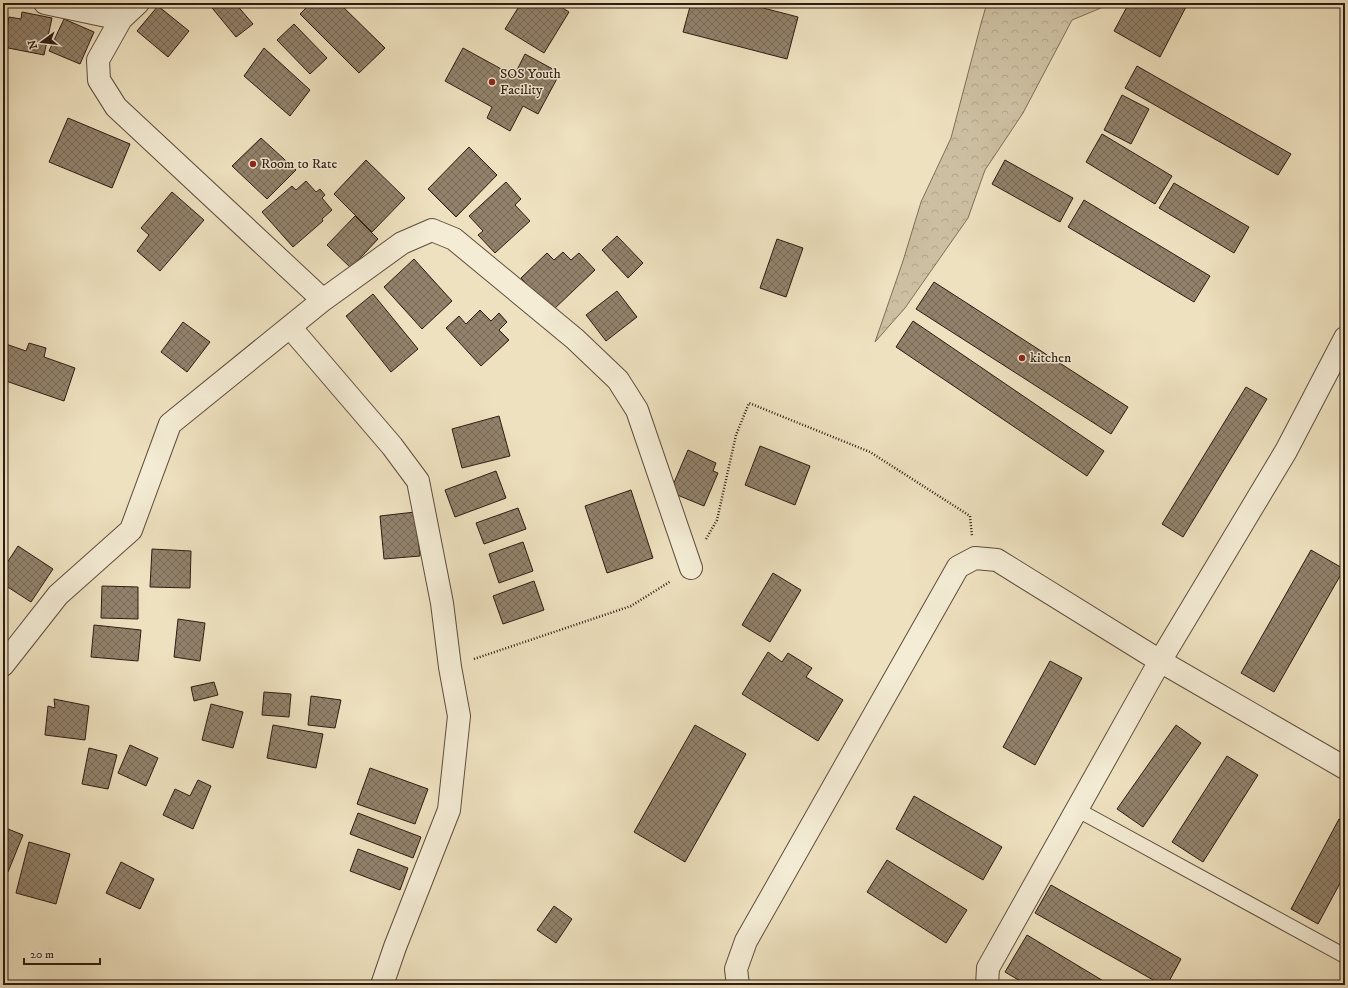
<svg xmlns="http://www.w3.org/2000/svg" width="1348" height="988" font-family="'IM FELL DW Pica',serif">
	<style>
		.forest { fill: url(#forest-crowns); stroke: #7e6e5a }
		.building { fill: url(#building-cross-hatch); stroke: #2e1c12 }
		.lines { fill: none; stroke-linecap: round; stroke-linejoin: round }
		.service-casing { stroke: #5e4d3d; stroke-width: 16 }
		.minor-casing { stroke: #5e4d3d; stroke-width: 24 }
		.path { stroke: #2e1c12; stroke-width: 2.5; stroke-dasharray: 1 2; stroke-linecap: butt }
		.service { stroke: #f4ecd5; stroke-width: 14 }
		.minor { stroke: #f4ecd5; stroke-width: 22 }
		.poi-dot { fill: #8f2418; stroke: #f4ecd5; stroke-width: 1.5 }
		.labels { text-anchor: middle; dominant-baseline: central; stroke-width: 3; stroke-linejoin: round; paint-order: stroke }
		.poi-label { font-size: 14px; fill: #2e1c12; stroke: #f4ecd5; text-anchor: start }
	</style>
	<defs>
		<pattern id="forest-crowns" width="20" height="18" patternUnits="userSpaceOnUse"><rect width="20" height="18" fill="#cdc0a2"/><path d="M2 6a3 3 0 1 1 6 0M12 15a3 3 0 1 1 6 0" fill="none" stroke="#b0a48a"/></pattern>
		<pattern id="building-cross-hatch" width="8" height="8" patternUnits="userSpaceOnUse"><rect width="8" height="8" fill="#92826c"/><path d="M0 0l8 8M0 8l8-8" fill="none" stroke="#786a57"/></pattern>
	</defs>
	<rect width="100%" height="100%" fill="#eee1bf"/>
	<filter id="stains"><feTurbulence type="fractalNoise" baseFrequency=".005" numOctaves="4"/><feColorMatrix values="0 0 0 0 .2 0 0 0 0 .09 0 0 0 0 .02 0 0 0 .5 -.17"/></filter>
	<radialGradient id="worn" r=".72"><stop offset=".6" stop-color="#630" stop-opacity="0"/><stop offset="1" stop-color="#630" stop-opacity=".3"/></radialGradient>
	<path class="forest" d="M987,3H1104L1101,8L1072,20L1023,113L985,170L968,218L905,308L875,342L903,261L921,202L951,138L982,20Z"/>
	<path class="building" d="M208,3H235L253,24L236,37Z
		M311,3H339L385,48L359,73L300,14Z
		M521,3H555L569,12L544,53L505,29Z
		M691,3H744L798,17L787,59L683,32Z
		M1129,3H1188L1160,57L1114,31Z
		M158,6L189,31L168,57L137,31Z
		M22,12L52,18L44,55L3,47L9,17L21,19Z
		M64,19L94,32L80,64L49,51Z
		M294,24L327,58L310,74L277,40Z
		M264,48L310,90L290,116L244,76Z
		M463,48L514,76L525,54L560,73L538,114L523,106L510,131L487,118L492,107L445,81Z
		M1137,66L1291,154L1278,175L1125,88Z
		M1122,95L1149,109L1131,144L1104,130Z
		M68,118L130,144L112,188L49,162Z
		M1102,134L1172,176L1155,204L1086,162Z
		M261,138L296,170L267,199L232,166Z
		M469,147L497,175L456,217L428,189Z
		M366,160L405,198L372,232L334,194Z
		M1005,160L1073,198L1060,222L992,184Z
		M306,181L316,192L320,189L325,195L322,198L332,210L322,219L323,221L293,247L262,212L292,186L296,190Z
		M506,182L521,199L515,205L530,221L495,253L478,235L483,231L469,216Z
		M1174,183L1249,227L1234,253L1159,208Z
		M172,192L204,220L160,271L137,251L149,235L141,228Z
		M1084,200L1210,276L1194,302L1068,227Z
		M355,216L378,239L351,268L327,245Z
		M617,236L643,263L628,278L602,250Z
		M777,239L803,248L786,297L760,288Z
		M563,252L571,260L579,253L595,270L552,311L521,278L547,253L554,260Z
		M414,259L452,301L422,329L384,287Z
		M934,282L1128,407L1111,434L916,309Z
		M617,291L637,317L606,341L586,315Z
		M373,294L418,349L391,372L346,316Z
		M480,310L491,321L499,313L507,322L499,330L509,340L481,366L446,328L459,316L466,324Z
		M913,321L1104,451L1087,476L896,347Z
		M183,322L210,342L187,372L161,352Z
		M3,343L26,351L29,343L46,348L44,357L75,368L64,401L3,380Z
		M1246,387L1267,399L1183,537L1162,524Z
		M499,416L510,456L462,468L452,429Z
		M760,446L810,466L795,505L745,485Z
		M688,450L716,463L713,471L718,473L704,506L670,492Z
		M496,471L506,498L455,517L445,490Z
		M631,490L653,558L607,573L585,506Z
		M518,508L526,529L484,544L476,523Z
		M415,512L420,556L384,559L380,516Z
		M523,542L533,571L499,583L489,554Z
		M18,546L53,569L31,602L3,584V569Z
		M152,549L191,551L190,588L150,587Z
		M1311,550L1344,569L1274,692L1241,673Z
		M773,573L801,590L770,642L742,625Z
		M534,581L544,610L503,624L493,596Z
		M102,586L138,587V619L101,618Z
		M178,619L205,623L200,661L174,657Z
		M94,625L141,630L138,661L91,657Z
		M768,652L782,662L788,653L812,668L806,677L843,700L818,741L742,694Z
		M1050,661L1082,678L1035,765L1003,747Z
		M214,682L218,695L194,701L191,687Z
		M264,692L291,694L289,717L262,715Z
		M311,696L341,700L335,728L308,725Z
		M54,699L89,706L85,740L45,735L48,706L55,708Z
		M211,704L243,712L233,748L202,740Z
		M273,725L323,734L316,768L267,758Z
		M695,725L746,754L685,862L634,832Z
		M1176,725L1201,743L1143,827L1117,809Z
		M130,745L158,758L146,786L118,773Z
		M89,748L117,755L108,789L82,784Z
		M1227,756L1258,775L1203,862L1172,842Z
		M370,768L428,789L415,824L357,804Z
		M198,780L211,786L193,829L163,815L175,789L190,796Z
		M914,796L1002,847L983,880L896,829Z
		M358,813L421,837L413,858L350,834Z
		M1339,819L1345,822V874L1318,924L1291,909Z
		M3,827L23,835L8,872L3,871Z
		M29,842L70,854L56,904L16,893Z
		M358,849L408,868L400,890L350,871Z
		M887,860L967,910L946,943L867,892Z
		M121,862L154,879L140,909L106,893Z
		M1051,885L1181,959L1167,985H1162L1035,913Z
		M554,906L572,919L556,943L537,930Z
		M1027,935L1110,985H1027L1005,972Z"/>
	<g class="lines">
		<defs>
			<path id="service" d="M1076,809L1345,956"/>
			<path id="minor" d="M45,3L121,19
				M323,300L402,243L432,230L454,239L575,339L618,380L637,410L691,568
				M290,327L392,446L418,481L442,603L450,667L459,716L449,810L395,947L382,985
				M3,665L58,595L131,530L170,424L323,300L116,107L99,80L98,60L121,19L138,3
				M738,985L736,969L746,941L958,567L975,558L997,560L1160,661L1345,768
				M987,985L988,968L1160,661L1286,451L1345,338"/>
		</defs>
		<use href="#service" class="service-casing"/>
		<use href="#minor" class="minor-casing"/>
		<path class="path" d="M706,539L717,520L736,435L749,403L870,452L970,516L972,536
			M474,659L631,606L671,581"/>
		<use href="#service" class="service"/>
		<use href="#minor" class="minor"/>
	</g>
	<g class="poi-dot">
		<circle cx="492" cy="82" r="4"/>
		<circle cx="253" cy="164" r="4"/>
		<circle cx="1022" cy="358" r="4"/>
	</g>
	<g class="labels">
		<g class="poi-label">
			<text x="500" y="74">SOS Youth<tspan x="500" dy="16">Facility</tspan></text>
			<text x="261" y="164">Room to Rate</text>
			<text x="1030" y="358">kitchen</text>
		</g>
	</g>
	<rect width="1348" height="988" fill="none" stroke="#eee1bf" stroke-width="16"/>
	<rect x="4" y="4" width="1340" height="980" fill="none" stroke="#2e1c12" stroke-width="2"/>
	<rect x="8" y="8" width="1332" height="972" fill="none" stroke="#2e1c12"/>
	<g transform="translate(42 42) rotate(255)" stroke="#f4ecd5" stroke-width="3" paint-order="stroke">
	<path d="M0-3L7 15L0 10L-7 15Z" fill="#2e1c12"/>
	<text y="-6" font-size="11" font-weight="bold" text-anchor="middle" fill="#2e1c12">N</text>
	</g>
	<path d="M24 958v6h76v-6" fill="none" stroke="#2e1c12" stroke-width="2"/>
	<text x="30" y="958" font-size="12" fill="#2e1c12" stroke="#f4ecd5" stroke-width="3" paint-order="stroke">20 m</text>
	<rect width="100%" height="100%" filter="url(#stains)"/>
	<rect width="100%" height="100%" fill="url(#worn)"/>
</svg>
